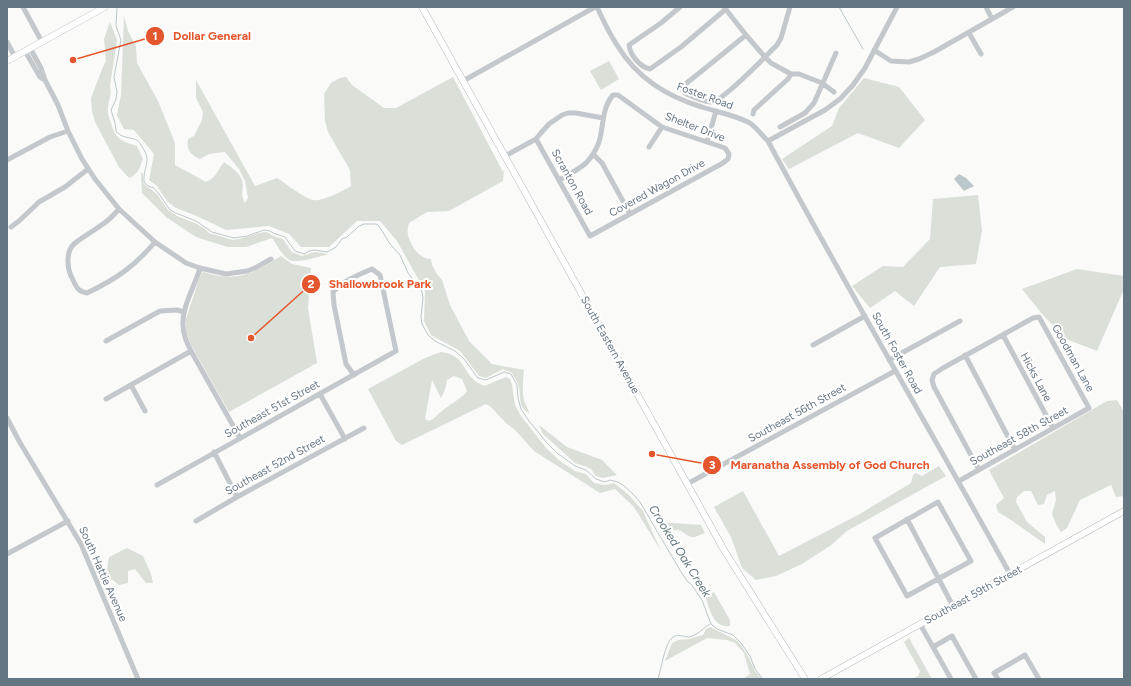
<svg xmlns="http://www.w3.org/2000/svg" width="1131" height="686" font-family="Figtree,sans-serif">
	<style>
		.green { fill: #dadfd7; fill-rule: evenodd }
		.water { fill: #bbc7cb }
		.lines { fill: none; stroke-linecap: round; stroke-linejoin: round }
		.stream { stroke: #bbc7cb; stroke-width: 1 }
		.major-casing { stroke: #b5babe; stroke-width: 7 }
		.minor { stroke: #c3c8cc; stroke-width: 5 }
		.major { stroke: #fff; stroke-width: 6 }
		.labels { text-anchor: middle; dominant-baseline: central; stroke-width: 4; stroke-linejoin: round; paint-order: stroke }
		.street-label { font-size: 11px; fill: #657683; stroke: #fff }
		.water-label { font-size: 12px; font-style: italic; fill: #60757c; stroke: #fff }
		.leader { fill: none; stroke: #e4572e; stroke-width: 1.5 }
		.callout-dot { fill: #e4572e; stroke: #fff; stroke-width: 1.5 }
		.mark-label { font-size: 12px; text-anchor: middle; font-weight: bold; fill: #fff }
		.callout-label { font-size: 12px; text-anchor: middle; font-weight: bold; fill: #e4572e; stroke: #fff; stroke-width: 4; stroke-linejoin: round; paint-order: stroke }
	</style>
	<rect width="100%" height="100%" fill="#fafaf8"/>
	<path class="green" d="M124,16L128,31L136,47L137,63L158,101L175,143V165L206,182C217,177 217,171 224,162C230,166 240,173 242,180C245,189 239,194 245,203L248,198L245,181L239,169L225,152L209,154L200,159C191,155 186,150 188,139L194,136L202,120L203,112L196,98V80L255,186L277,178C285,183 304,198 313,200C322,202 343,191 351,186L350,170L328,132L325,121L324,94L331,83L340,78L346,77L352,85L384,108H396L453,77L503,172L504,170L503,181L449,211L427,212L409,223C408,226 407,232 408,235C411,246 419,259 431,259L432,265L437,274L442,280L450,305L469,341L492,364L524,370C523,380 522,390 524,401C526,405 528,408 529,413C518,408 521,397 519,387C518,382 514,377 512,373L503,369L486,378L479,376L460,351L431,335L424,321L425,291L397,241L380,221H357L329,247H301L289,234L269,226L226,230L199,217L176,208L167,201L157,186L149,180L154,154L134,130L124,129L117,115L121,95Z
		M110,22L117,40L110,86C112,95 109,98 108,107C107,113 109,117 111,123C116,140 121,141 137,146L143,159C139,168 139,174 129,178L119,167L95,122L92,111L91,98L102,69L106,61L104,39Z
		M609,61L619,79L601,90L590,71Z
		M864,78L899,87L925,120L899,148L858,133L789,169L782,159L832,126L839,108Z
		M142,173H143V182L146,186L152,190L157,194L168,210L177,216L197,224L205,229L209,233L233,240L239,239L259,233L265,232L269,233L273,236L283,239L292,252L302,256L315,252L329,254C320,256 295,265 288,259C281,254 277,245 272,238L246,247H227L196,237L166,217L142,193L141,174Z
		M978,195L982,231L976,264L940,267L914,306L895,291L870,308L852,286L883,266L903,267L930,239L933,199Z
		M281,256L292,264L311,268L308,308L317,363L229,412L190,343L186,332V319L201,273L204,272C237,283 252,274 281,256Z
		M1077,269L1124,276V289L1097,351L1066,339L1042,314L1022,289Z
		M441,352C464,355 461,368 475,381C477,383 481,384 484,386L506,377L510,379L512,385L515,405L521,416L546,448L560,461L575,471L586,474L594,483L604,485L614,483L629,495L643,511L661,551L634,507L615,489L600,493L534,451L516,431L506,423L491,407L486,404L402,445L396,441L368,389L425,358ZM454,376L462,379L467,391C460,400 450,404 442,411C436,415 436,418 429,421L425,419L432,380L441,398L445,390L447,380Z
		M1117,400L1124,412V496L1116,497L1111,485L1080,500L1067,528L1061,532L1056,524L1052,514L1056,500L1055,491L1047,495L1044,504L1038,505L1031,491H1024L1017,497L1016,502L1027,522L1045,537V544L1011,520L998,512L996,505L1004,498L989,470L1107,401Z
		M539,425L567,447L602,460L617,475L603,478L596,476L591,469L587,467L575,463L543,434Z
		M939,466L946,476L847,531L830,546L802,564L776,576L756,580L742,568L731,537L714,507L743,491L779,556L858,515L911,483L913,475L916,473L922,476Z
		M659,522L701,525L705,533C702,534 698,536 695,537C683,539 684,523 664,534L660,531Z
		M127,548L143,556L151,574L153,583H146L135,569L128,571V583L119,585L106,575L109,557Z
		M714,592L730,620V626C713,628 710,609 705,596Z
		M710,627L736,640L741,645L749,658L755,671L762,679H743L750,674L744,653L735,643L727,640L707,638L665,661L672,643L678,640L689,639L703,635L706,629Z
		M909,638L932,679H912L918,676L920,671L904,642Z"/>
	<path class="water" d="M959,174L966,178L974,186L964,191L954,179Z"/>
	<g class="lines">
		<path class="stream" d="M117,7L116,26L121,40L114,77L117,92L116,99L111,110L115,123L116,131C120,137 127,137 134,139C137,139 139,142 141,145C153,162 143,165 144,182L148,186L154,188L159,194L170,210L176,213L196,221L212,232L234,238L247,236L264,230L270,231L273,233L285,237L295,251L304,254L309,251L315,250L327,252L329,251L336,247L342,239L347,237L359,226L364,224H376L379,226L390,244L400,255L408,273L416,283L422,292L423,298L421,317L422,324L428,335L435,341L455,351L464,359L477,377L478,378L486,380L504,372L511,374L517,385L518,398L521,409L529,421L547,443L557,453L575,466L586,470L596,479L605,482L610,480L618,482L623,485L632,493L640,502L681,572L688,582L691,584L702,600L711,624L717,629L733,635L741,643L750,656L755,669L763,679
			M839,7L863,49
			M658,679C661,670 665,643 672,638C678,633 683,637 689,637C698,635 703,628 710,624"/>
		<defs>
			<path id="major" d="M422,7L724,550L805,679
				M7,61L105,7
				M821,679L1124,511"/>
		</defs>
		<use href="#major" class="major-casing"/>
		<path class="minor" d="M23,7L42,42
			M597,7C603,20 609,33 617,45C637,78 666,96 702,107C717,112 734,115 748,122C756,126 762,136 768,141C846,287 930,429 1010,574
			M680,7L661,23L629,45C630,55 640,67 650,69L681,47L726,9
			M724,7L746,35L765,57L771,63L791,74H799L822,83L834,92
			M986,7L992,19
			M969,33L981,54
			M746,35L703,70L683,86C681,92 685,94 691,96C697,98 705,102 712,102C723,101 767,55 777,45L781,38L790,7
			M7,42L15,57
			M874,50L891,61L909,62L919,59L934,52L1013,7
			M25,51L40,77L45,80L41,68L30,48
			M45,80L58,105L68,131L82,159L95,179L119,209L155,242L186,263L200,268L226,274L247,271L255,268L271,259
			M463,81L595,7
			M753,114L754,110L788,79L791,74
			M780,127L805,113L814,103L836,53
			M536,139L590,236L723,163L728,159L729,154L725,148L662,127L618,95H613C601,109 604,127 599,142C596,150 591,158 586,163C578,170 568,175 559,180
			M768,141L825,110L840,99L853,85L865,68L897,7
			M707,142L716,111
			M649,147L662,127
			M593,154L602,163L630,214
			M505,156L536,139L540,134L549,124L562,115L568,113H576L603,118
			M7,160L50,137L68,131
			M119,209C113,216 107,222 100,226C92,232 82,237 74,244C66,251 67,267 71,276C76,285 76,291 87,293C116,279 134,267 155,242
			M11,227L19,221L39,202L65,187L88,169
			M200,268C195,286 182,306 183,325C183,335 187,343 191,351L240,438
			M1003,335L1053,428
			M106,341L160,311L177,310L184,312
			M813,345L865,316
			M965,355L1015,450
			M889,360L960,321
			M131,385L145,411
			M320,394L345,439
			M106,399L191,351
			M7,418L19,441L81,544L138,679
			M214,452L237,497
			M959,481L1089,408L1039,317L1033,318L943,368L934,374L932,380L934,387L979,470
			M687,484L895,371
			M157,485L396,351L380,275L372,269C358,275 343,281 333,292L334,305L346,364L354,375
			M938,502L971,561L907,596L875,538Z
			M907,519L953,606
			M196,521L237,497L364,428
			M7,554L68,521
			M920,624L951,679
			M933,647L952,636L976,679
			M998,679L994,673L1025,655L1039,679"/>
		<use href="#major" class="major"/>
	</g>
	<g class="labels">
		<g class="street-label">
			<text transform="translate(705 96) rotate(20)">Foster Road</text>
			<text transform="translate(695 127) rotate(21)">Shelter Drive</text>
			<text transform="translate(572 182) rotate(61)">Scranton Road</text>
			<text transform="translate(657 188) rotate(-29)">Covered Wagon Drive</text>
			<text transform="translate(610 345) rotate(61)">South Eastern Avenue</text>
			<text transform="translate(897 353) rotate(61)">South Foster Road</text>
			<text transform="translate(1073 358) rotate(61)">Goodman Lane</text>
			<text transform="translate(1036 377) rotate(62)">Hicks Lane</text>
			<text transform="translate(272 409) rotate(-29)">Southeast 51st Street</text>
			<text transform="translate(797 413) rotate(-29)">Southeast 56th Street</text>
			<text transform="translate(1019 436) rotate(-29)">Southeast 58th Street</text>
			<text transform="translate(275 465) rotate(-29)">Southeast 52nd Street</text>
			<text transform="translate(103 574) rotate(66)">South Hattie Avenue</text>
			<text transform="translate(973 595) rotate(-29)">Southeast 59th Street</text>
		</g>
		<g class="water-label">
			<text transform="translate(680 551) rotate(58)">Crooked Oak Creek</text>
		</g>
	</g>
	<path class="leader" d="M73 60L155 36M251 338L311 284M652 454L712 465"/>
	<g class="callout-dot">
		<circle cx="73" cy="60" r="4"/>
		<circle cx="251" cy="338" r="4"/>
		<circle cx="652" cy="454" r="4"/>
		<circle cx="155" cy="36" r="10"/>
		<circle cx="311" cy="284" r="10"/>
		<circle cx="712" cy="465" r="10"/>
	</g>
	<g class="mark-label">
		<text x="155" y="40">1</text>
		<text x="311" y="288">2</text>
		<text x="712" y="469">3</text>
	</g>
	<g class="callout-label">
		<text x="212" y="40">Dollar General</text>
		<text x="380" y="288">Shallowbrook Park</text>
		<text x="830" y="469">Maranatha Assembly of God Church</text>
	</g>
	<rect width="1131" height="686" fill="none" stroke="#657683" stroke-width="16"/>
</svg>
